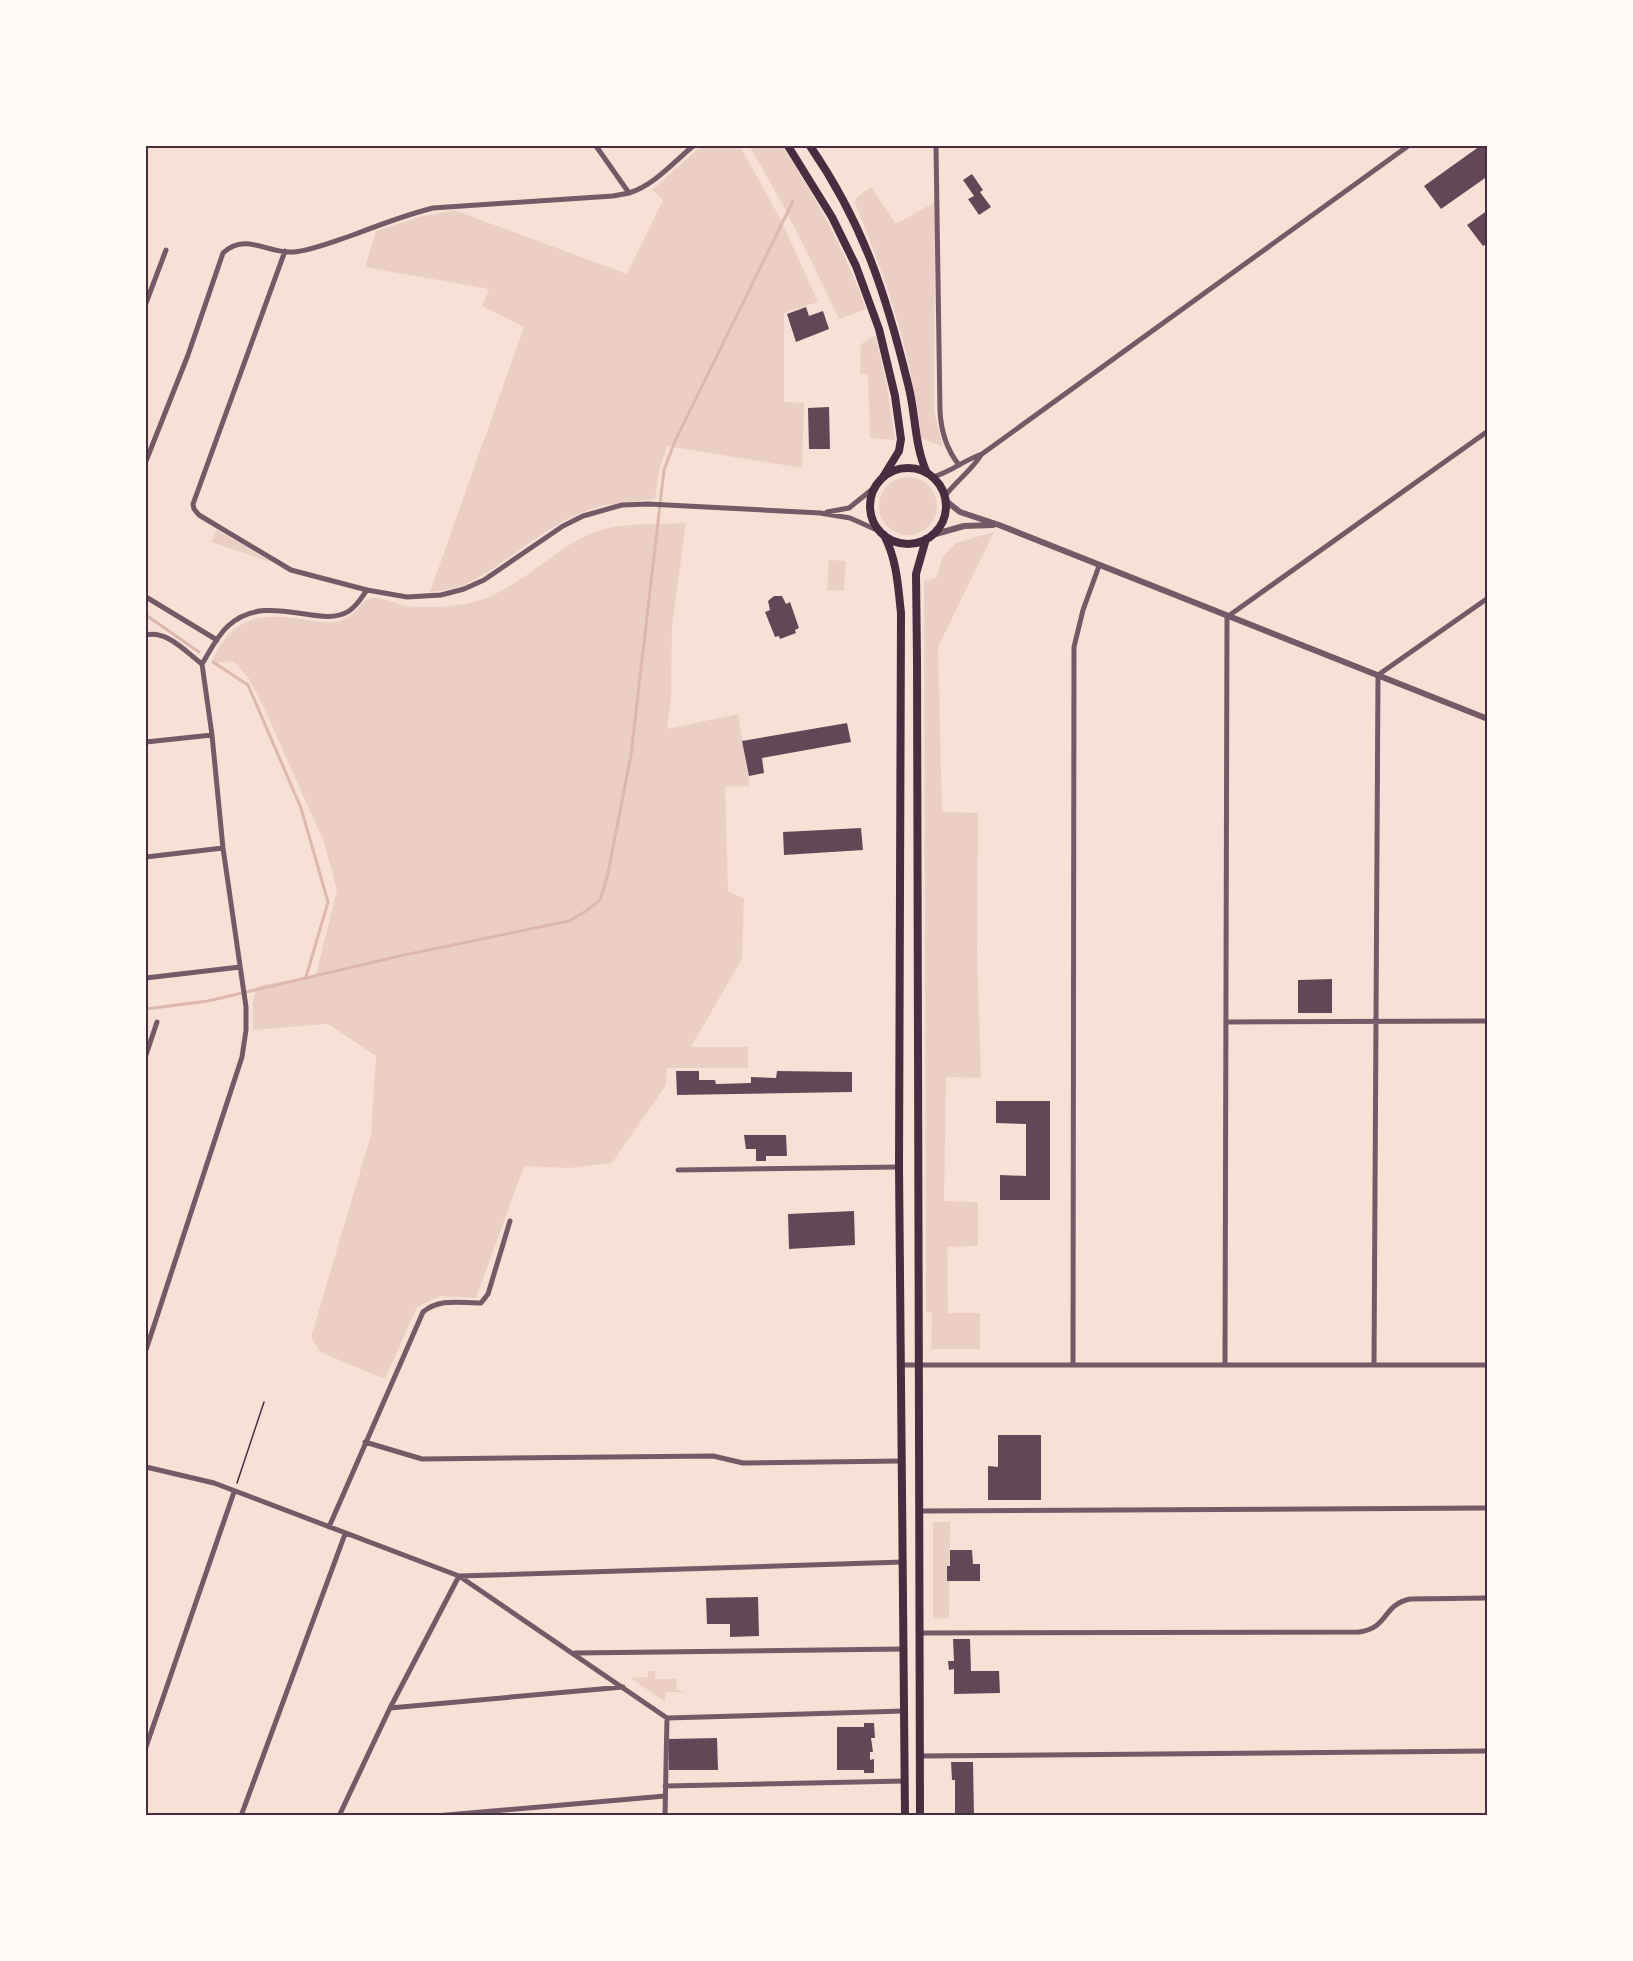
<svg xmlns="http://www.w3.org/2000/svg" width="1633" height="1961" font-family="'PT Sans Narrow',sans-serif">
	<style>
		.green { fill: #ebcfc5 }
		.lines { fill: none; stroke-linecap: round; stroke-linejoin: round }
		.stream { stroke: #dcb8b0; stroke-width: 3 }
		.building { fill: #644757 }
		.path { stroke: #4a2c40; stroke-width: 1.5 }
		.minor { stroke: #755966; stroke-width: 5 }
		.tertiary { stroke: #755966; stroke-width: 6 }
		.primary { stroke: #4a2c40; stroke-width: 8 }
		.neatline { fill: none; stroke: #4a2c40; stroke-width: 2 }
	</style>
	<rect width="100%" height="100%" fill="#f7e1d7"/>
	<path class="green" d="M701,146H740L781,220L818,302L784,313V402L804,403L802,468L667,446L659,470L655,499C629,502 603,503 579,514C538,531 506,565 466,584C456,589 442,590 430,592L524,327L482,306L489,289L365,267L376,231L419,217L454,210L627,274L663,200L652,190Z
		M749,146H782C816,197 845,250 866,309L839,319C811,260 783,201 749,146Z
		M871,187L896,224L935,202L934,411L943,447L921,438C913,357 886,278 855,203L857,197Z
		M875,335L886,381L895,440L870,438L868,374H860L861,344Z
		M879 506a29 29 0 1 1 58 0a29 29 0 1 1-58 0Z
		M686,523L672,626L671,699L667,729L738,714L750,786L725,787L728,891L744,899L742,959L691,1047H748V1068H667L666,1085L612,1163L569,1168L524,1166L476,1298L440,1296L417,1307L385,1379L320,1352L311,1337L371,1135L376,1056L328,1024L253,1030V1000L257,986L316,975L337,890L324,842L263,706L248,677L233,661L211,664C227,624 251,613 293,618C305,619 317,622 329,622C357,622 357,601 371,598C381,596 396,604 406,606C425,608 446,607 465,604C511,596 543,558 583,537C614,521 652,525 686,523Z
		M217,530L271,562L211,542Z
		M994,532L938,647L942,812L978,813L977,952L981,1078L946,1077L944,1201L978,1202V1246L947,1247L948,1313H980V1349H931L932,1313L926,1312L924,581L936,578L943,556L956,543Z
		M829,560L846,561L844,591L827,590Z
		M933,1522H950L949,1618L933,1619Z
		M648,1671H655V1679H676L677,1690L687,1692H665V1702L631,1678L648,1677Z"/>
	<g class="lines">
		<path class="stream" d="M146,615L199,652
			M213,662L248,685L301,808L328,902L306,977
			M146,1009L208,1001L404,955L569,921L586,911L600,900L607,878L631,755L664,470L675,441L793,201"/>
	</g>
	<path class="building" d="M1480,146H1488V176L1441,209L1424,186Z
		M972,174L983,190L980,192L991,207L979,215L968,199L974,196L963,180Z
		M1488,210V243L1483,246L1467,225Z
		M806,307L809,316L823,311L829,329L796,342L787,314Z
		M829,407L830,449H809L808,408Z
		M774,596H782L786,604L790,602L799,628L795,630L796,633L780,639L779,636L775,637L765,612L770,610L768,601Z
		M847,723L851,742L762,758L764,773L749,776L742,741Z
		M861,828L863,850L784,855L783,832Z
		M1332,979V1013H1298V980Z
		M676,1071H699V1080H715L716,1084L751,1083V1077L776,1078L777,1071L852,1072V1092L677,1095Z
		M996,1101H1050V1200H1000V1175L1026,1176V1124L996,1123Z
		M744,1135H786L787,1156H766V1161H756V1149H746Z
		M854,1211L855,1245L789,1249L788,1214Z
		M998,1435H1041V1500H988V1466L998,1467Z
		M950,1550H972L973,1564H980V1581H947V1566H950Z
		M758,1597L759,1636L730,1637V1624H707L706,1598Z
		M953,1639H970L971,1671H999L1000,1693L954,1694V1669L949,1670L948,1661H954Z
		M864,1723H874L875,1738H871L873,1752H870V1760L874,1759V1773H864V1770H837V1727H864Z
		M717,1738L718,1770H669V1739Z
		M951,1762H973L974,1816H955V1780H952Z"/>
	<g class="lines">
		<path class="path" d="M237,1483L264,1402"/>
		<path class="minor" d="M596,146L629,193C654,185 673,163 693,146
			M936,146L940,411C941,430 947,450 959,465
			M285,251L193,504L194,509L199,515L291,570L367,590L407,597L441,595L464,589L484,580L563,526L583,516L622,505L648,504L820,513L850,518L879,531
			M146,303L166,250
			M146,461L188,355L223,253C246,232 268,254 294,252C313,250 335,241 353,235C379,225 405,215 433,208L613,196L629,193
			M933,477C951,472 964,460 982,454L1408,146
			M945,496C956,481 972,470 981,455
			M827,512L849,508L875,487
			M146,597L217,640
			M146,635C167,630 186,652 202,664
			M146,742L212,735
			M146,857L223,848
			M146,978L240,967
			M1226,1022L1488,1021
			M146,1055L157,1022
			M678,1170L899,1167
			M146,1350L242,1057L246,1030V1007L223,848L212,735L202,664C210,651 217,636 228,626C267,590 320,630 349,611C357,606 362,597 367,590
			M900,1365H1488
			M1073,1365L1074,647L1083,610L1099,566
			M1225,1365L1227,617L1488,431
			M1374,1365L1378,675L1488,598
			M365,1442L422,1459L713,1456L743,1463L901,1461
			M146,1467L214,1483L459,1576L903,1562
			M920,1511L1488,1508
			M329,1527L423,1312C440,1298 460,1303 481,1303L488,1294L510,1221
			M921,1633L1359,1632C1389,1628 1382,1605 1410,1599L1488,1598
			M575,1653L903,1649
			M390,1708L623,1687
			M146,1747L234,1492
			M919,1756L1488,1751
			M665,1786L905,1781
			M241,1816L345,1534
			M339,1816L390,1708L459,1576L667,1718L904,1711
			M435,1816L665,1796
			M665,1816L667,1718"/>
		<path class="tertiary" d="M945,500L960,512L999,525L1488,719
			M932,535L964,526L993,525"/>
		<path class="primary" d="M788,146L832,217L856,266L879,329L895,396L901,439L899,451L883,477
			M810,146C863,223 886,294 908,384C916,414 914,445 927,473
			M870 506a38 38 0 1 1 76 0a38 38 0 1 1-76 0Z
			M884,535C897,560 898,586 901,613L899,1167L905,1816
			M920,1816L917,659L916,574L926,539"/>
	</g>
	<rect width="1633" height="1961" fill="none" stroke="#fffaf5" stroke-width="294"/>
	<rect x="147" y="147" width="1339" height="1667" class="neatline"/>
</svg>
